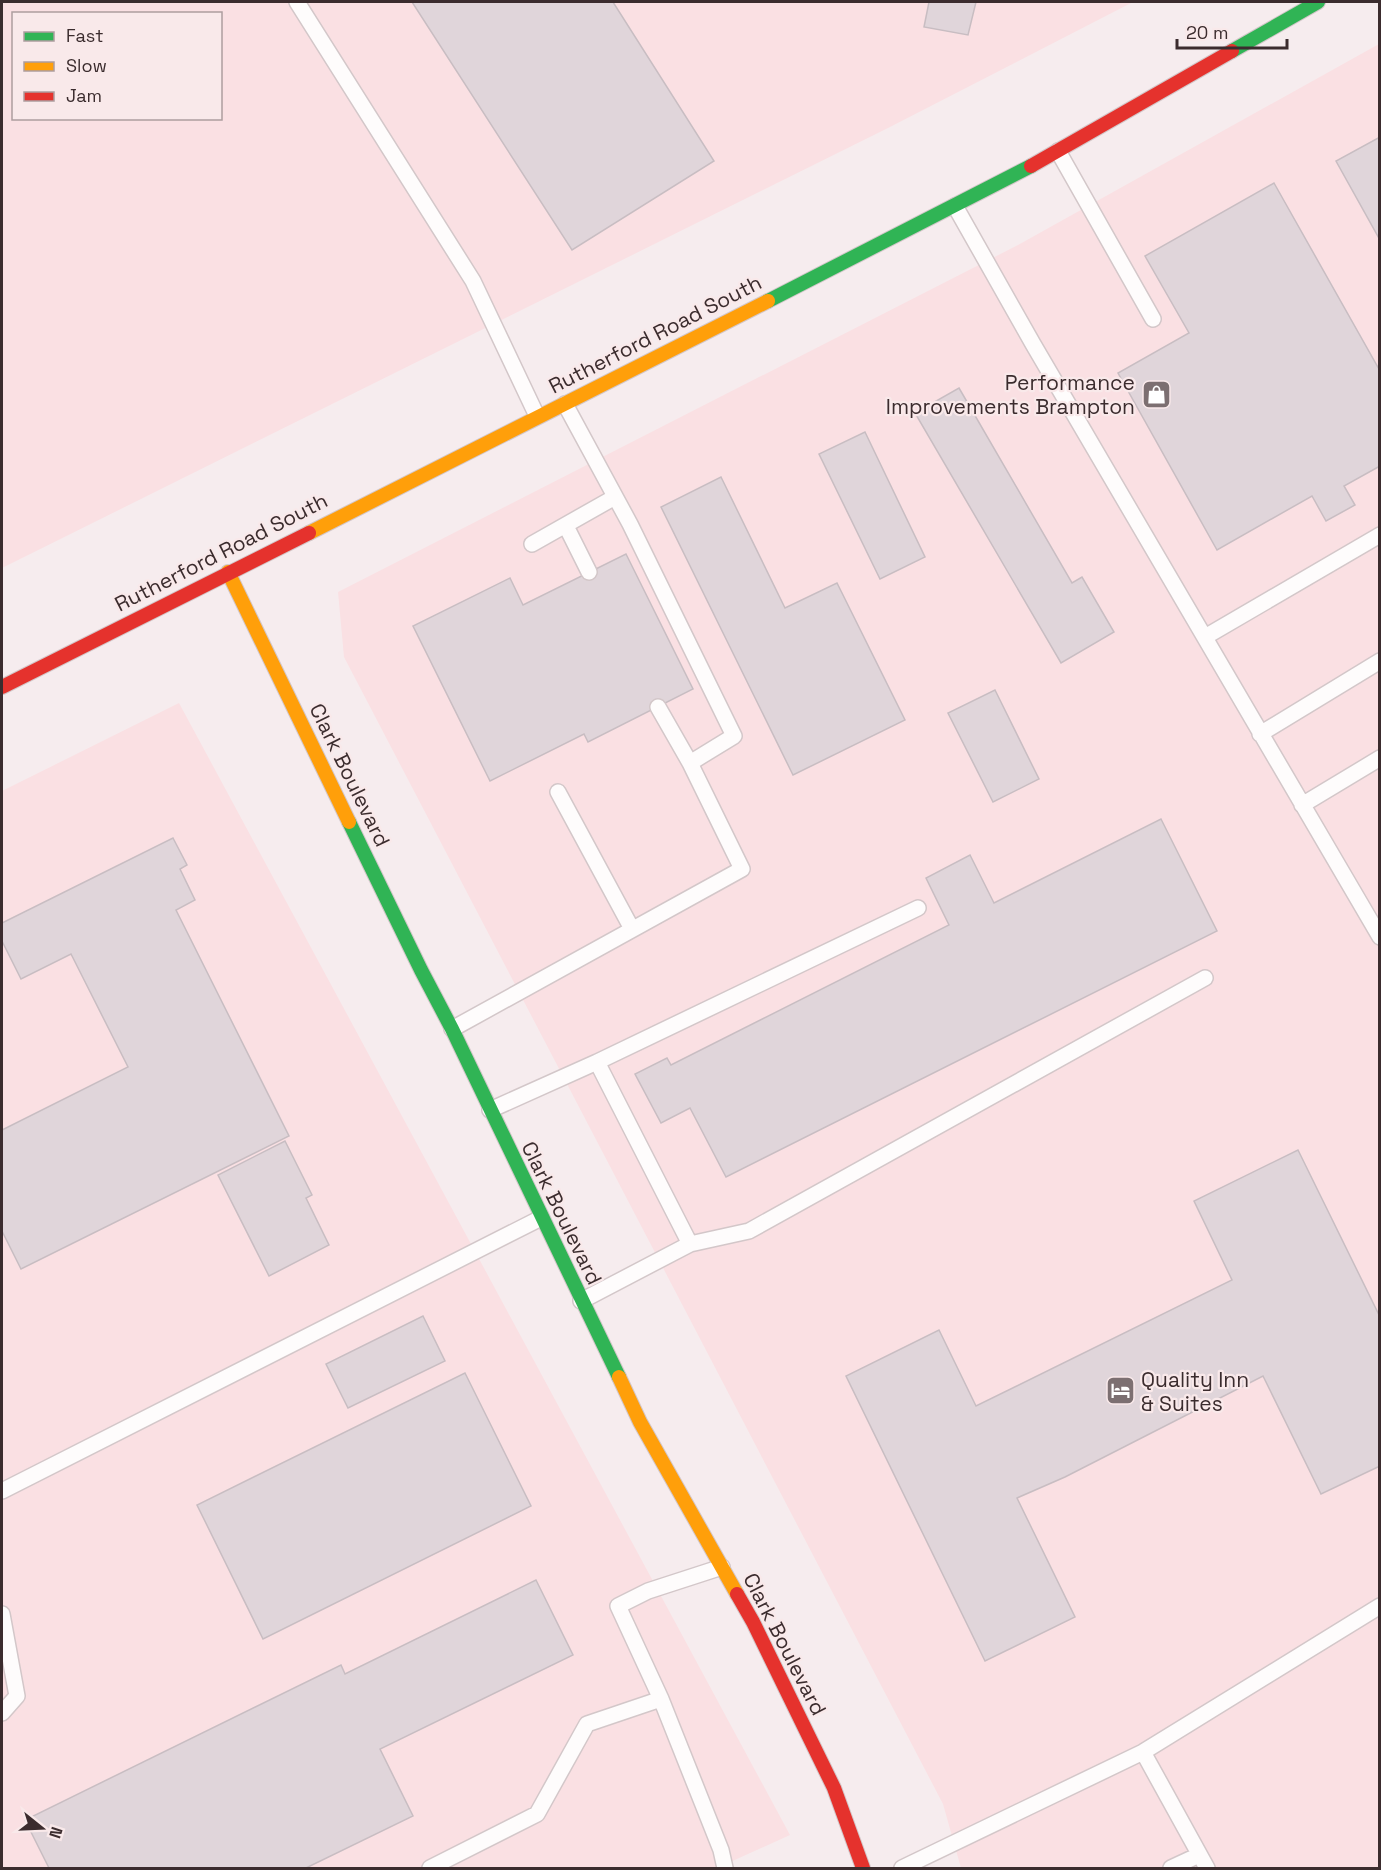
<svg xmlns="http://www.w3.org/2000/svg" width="1381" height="1870" font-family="'Space Grotesk',sans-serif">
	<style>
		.built { fill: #fae0e3; fill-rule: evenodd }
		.building { fill: #e0d5da; stroke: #c8bdc2; stroke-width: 1.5 }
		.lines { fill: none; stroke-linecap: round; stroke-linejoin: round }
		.lane-casing { stroke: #d3c7c9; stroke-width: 18 }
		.fast-casing { stroke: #d3c7c9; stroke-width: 16 }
		.slow-casing { stroke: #d3c7c9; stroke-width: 16 }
		.jam-casing { stroke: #d3c7c9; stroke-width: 16 }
		.lane { stroke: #fefcfc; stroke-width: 15 }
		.fast { stroke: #30b455; stroke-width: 14 }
		.slow { stroke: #ff9f0a; stroke-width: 14 }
		.jam { stroke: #e5322d; stroke-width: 14 }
		.labels { text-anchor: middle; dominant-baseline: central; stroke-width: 4.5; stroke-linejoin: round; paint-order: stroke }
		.street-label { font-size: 21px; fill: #3b2c2e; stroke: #f9e9ea }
		.poi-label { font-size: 21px; fill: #3b2c2e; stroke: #f9e9ea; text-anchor: end }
	</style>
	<rect width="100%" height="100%" fill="#f6ecee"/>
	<path class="built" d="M2,2H1133L888,128L2,568ZM14,14H220V118H14Z
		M1379,44V1868H961L943,1804L344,657L338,592L1018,245Z
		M179,703L790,1835L717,1868H2V791Z"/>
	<path class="building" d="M412,2H613L714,161L572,250Z
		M929,2H976L968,35L924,27Z
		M1380,137V240L1336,161Z
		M1274,183L1380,371V466L1344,486L1355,505L1326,521L1312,496L1217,550L1118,373L1189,333L1145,256Z
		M959,388L1072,583L1082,577L1114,632L1061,663L915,413Z
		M865,432L925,557L880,579L819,454Z
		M721,477L785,608L837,583L905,720L793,775L661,507Z
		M626,554L693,689L588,742L584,734L490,781L413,626L510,578L523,605Z
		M995,690L1039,779L993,802L948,713Z
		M1161,819L1217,931L726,1177L690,1108L661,1123L635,1074L667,1058L671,1065L949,925L926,878L970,855L994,903Z
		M173,838L187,865L180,869L195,900L176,910L289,1136L21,1269L2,1231V1130L128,1067L71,954L21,979L2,941V923Z
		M285,1141L312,1195L306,1198L329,1245L269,1276L218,1175Z
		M1298,1150L1380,1317V1466L1321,1494L1263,1376L1065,1477L1017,1498L1075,1617L985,1661L846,1376L939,1330L976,1406L1232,1280L1194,1201Z
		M423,1316L445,1361L348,1408L326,1364Z
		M465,1373L531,1506L263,1639L197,1505Z
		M536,1580L573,1655L380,1749L413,1816L306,1868H49L25,1820L341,1665L345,1674Z"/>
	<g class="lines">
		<defs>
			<path id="lane" d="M297,2L473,281L537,416
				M1058,151L1153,319
				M955,206L1033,344L1380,937
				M566,526L589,572
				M532,544L615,497
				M1205,637L1380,535
				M658,707L690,763
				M1260,734L1380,661
				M558,792L632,929
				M1302,805L1380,758
				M452,1029L742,869L690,763L734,736L630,524L565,404
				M597,1062L918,908
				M490,1110L597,1062L690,1244L581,1301
				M690,1244L749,1231L1205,978
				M2,1491L541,1218
				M2,1614L17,1696L2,1713
				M661,1699L721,1850L725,1868
				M1143,1752L1207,1868
				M430,1868L537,1814L587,1724L661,1699L618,1606L648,1591L722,1567
				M902,1868L1143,1752L1380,1606
				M1171,1868L1199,1855"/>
			<path id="fast" d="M1232,51L1318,2
				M768,301L1031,166
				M349,822L421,970L452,1029L619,1377"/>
			<path id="slow" d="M309,533L768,301
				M228,572L349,822
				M619,1377L640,1422L737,1594"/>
			<path id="jam" d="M1031,166L1232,51
				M2,687L309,533
				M737,1594L753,1622L834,1788L863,1868"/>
		</defs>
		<use href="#lane" class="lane-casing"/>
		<use href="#fast" class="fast-casing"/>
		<use href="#slow" class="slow-casing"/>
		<use href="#jam" class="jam-casing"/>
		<use href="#lane" class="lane"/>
		<use href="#fast" class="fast"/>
		<use href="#slow" class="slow"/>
		<use href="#jam" class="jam"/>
	</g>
	<defs>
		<symbol id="shop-square" viewBox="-11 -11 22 22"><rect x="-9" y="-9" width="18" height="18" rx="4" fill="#7c6f71" stroke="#f9e9ea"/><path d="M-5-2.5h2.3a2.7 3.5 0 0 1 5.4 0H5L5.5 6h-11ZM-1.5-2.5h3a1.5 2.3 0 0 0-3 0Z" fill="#fff"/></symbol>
		<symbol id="hotel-square" viewBox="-11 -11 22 22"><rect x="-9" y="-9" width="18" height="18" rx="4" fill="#7c6f71" stroke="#f9e9ea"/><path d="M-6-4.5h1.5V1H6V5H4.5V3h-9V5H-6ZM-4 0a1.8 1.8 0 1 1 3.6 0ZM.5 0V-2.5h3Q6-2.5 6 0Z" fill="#fff"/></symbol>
	</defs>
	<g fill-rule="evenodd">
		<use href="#shop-square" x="1140" y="378" width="33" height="33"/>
		<use href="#hotel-square" x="1104" y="1374" width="33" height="33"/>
	</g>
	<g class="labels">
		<g class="street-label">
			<text transform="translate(655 334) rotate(-27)">Rutherford Road South</text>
			<text transform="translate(221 552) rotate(-27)">Rutherford Road South</text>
			<text transform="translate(350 775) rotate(64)">Clark Boulevard</text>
			<text transform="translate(562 1213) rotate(64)">Clark Boulevard</text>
			<text transform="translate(785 1644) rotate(63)">Clark Boulevard</text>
		</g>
		<g class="poi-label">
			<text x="1135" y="382">Performance<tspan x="1135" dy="24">Improvements Brampton</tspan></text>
			<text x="1141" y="1379" text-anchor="start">Quality Inn<tspan x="1141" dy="24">&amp; Suites</tspan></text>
		</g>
	</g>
	<rect width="1381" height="1870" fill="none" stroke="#3b2c2e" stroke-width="6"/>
	<rect x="12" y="12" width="210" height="108" fill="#f9e9ea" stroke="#ad9d9f" stroke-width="1.5"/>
	<rect x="24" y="32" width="30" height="9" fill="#30b455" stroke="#ad9d9f" stroke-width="1.5"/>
	<text x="66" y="42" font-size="18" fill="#3b2c2e">Fast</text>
	<rect x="24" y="62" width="30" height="9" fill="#ff9f0a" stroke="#ad9d9f" stroke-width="1.5"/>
	<text x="66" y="72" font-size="18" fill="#3b2c2e">Slow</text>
	<rect x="24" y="92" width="30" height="9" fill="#e5322d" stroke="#ad9d9f" stroke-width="1.5"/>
	<text x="66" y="102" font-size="18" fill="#3b2c2e">Jam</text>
	<g transform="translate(42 1828) rotate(108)" stroke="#f9e9ea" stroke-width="4.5" paint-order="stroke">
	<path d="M0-4.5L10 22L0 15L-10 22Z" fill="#3b2c2e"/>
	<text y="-9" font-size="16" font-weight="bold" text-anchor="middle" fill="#3b2c2e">N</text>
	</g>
	<path d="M1177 39v9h110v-9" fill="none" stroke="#3b2c2e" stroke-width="3"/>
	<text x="1186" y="39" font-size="18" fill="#3b2c2e" stroke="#f9e9ea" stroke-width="4.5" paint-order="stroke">20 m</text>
</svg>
